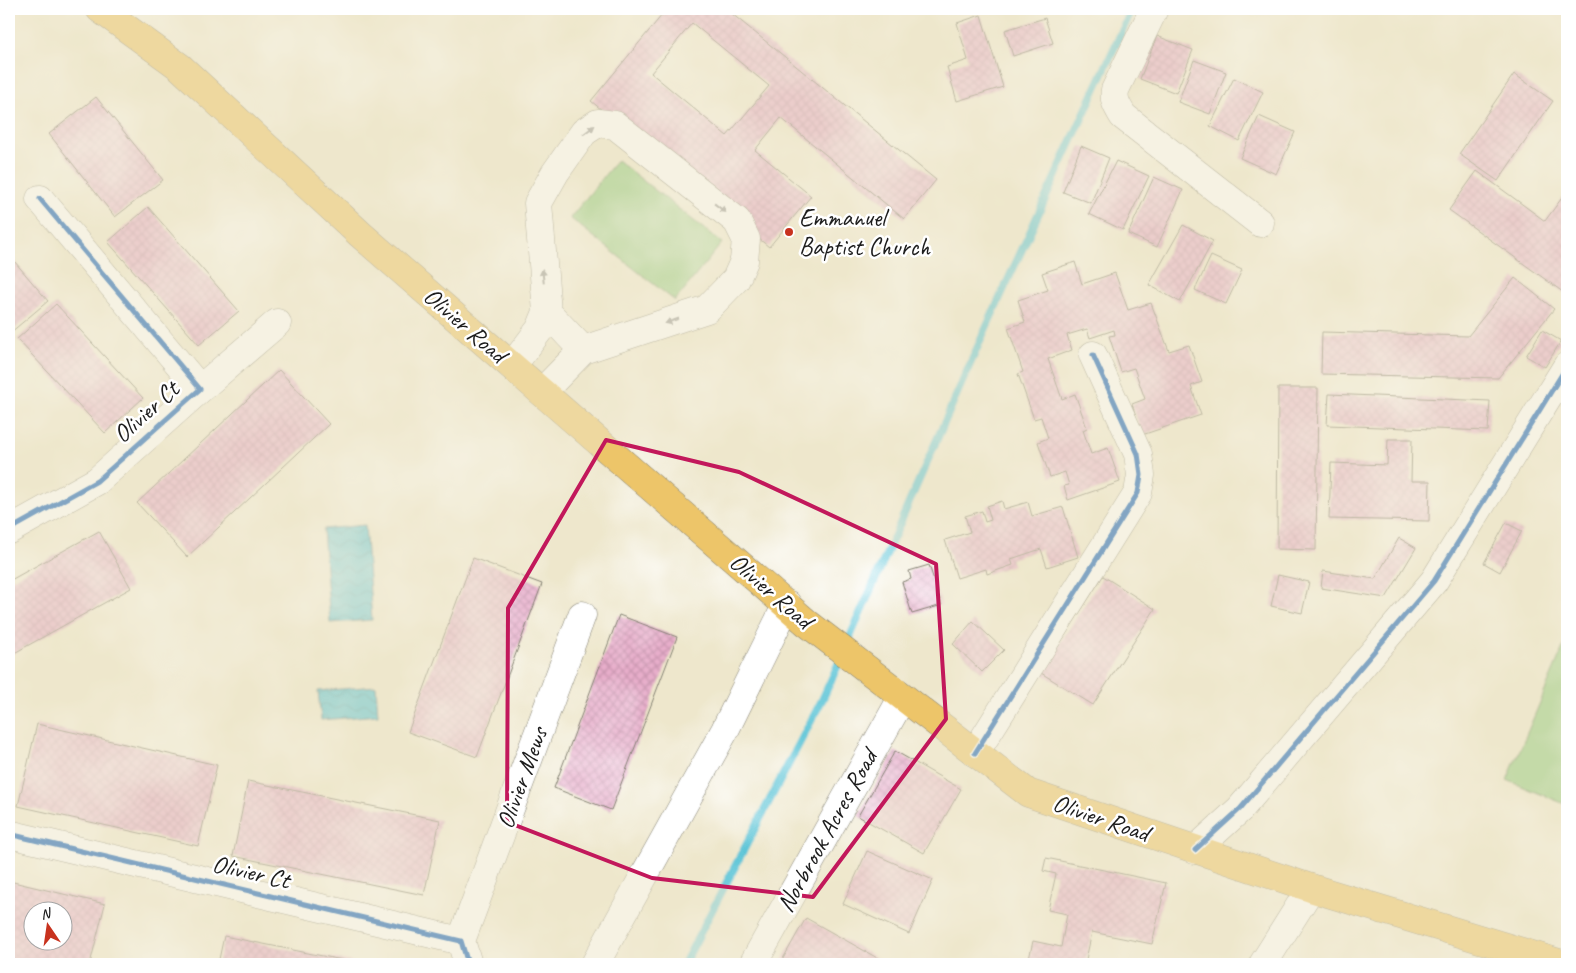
<svg xmlns="http://www.w3.org/2000/svg" width="1576" height="973" font-family="Caveat,sans-serif">
	<style>
		.pitch { fill: #91c97d; stroke: #56724c }
		.water { fill: url(#water-waves); stroke: #3a7078 }
		.lines { fill: none; stroke-linecap: round; stroke-linejoin: round }
		.stream { stroke: #59c3d5; stroke-width: 8 }
		.building { fill: url(#building-cross-hatch); fill-rule: evenodd }
		.minor-casing { stroke: #858274; stroke-width: 29 }
		.major-casing { stroke: #858274; stroke-width: 29 }
		.minor { stroke: #fff; stroke-width: 28 }
		.major { stroke: #edc569; stroke-width: 28 }
		.cycleway-casing { stroke: #fff; stroke-width: 8 }
		.cycleway { stroke: #0057b8; stroke-width: 5 }
		.oneway { fill: #999 }
		.marked { fill: none; stroke: #c2185b; stroke-width: 4; stroke-linejoin: round }
		.poi-dot { fill: #c8321e; stroke: #fff; stroke-width: 2 }
		.labels { text-anchor: middle; dominant-baseline: central; stroke-width: 5; stroke-linejoin: round; paint-order: stroke }
		.poi-label { font-size: 25px; fill: #1c1c1c; stroke: #fff; text-anchor: start }
		.street-label { font-size: 25px; fill: #1c1c1c; stroke: #fff }
	</style>
	<defs>
		<pattern id="water-waves" width="16" height="10" patternUnits="userSpaceOnUse" patternTransform="scale(1.25)"><rect width="16" height="10" fill="#59c3d5"/><path d="M0 5q4-4 8 0t8 0" fill="none" stroke="#4da7b6"/></pattern>
		<pattern id="building-cross-hatch" width="8" height="8" patternUnits="userSpaceOnUse" patternTransform="scale(1.25)"><rect width="8" height="8" fill="#e7adca"/><path d="M0 0l8 8M0 8l8-8" fill="none" stroke="#c694ad"/></pattern>
	</defs>
	<rect width="100%" height="100%" fill="#fff"/>
	<filter id="ink" filterUnits="userSpaceOnUse"><feTurbulence type="fractalNoise" baseFrequency=".02" numOctaves="2"/><feDisplacementMap in="SourceGraphic" scale="10" xChannelSelector="R" yChannelSelector="G"/><feConvolveMatrix kernelMatrix="1 2 1 2 8 2 1 2 1" color-interpolation-filters="sRGB"/></filter>
	<filter id="wash" filterUnits="userSpaceOnUse"><feTurbulence type="fractalNoise" baseFrequency=".0096" numOctaves="4" result="noise"/><feDisplacementMap in="SourceGraphic" scale="20" xChannelSelector="R" yChannelSelector="G"/><feGaussianBlur stdDeviation="1.12" result="paint"/><feColorMatrix in="noise" values="0 0 0 0 0 0 0 0 0 0 0 0 0 0 0 0 0 1.4 0 .05"/><feComposite in="paint" operator="in"/></filter>
	<g filter="url(#wash)">
		<rect width="100%" height="100%" fill="#eee7cc"/>
		<path class="pitch" d="M617,160L722,243L675,301L570,218Z
			M1567,639V805L1507,780Z"/>
		<path class="water" d="M365,525L372,620L330,623L323,529Z
			M376,686L378,715L321,720L318,691Z"/>
		<g class="lines">
			<path class="stream" d="M846,646L982,337L1132,9
				M684,964L822,700L842,656"/>
		</g>
		<g id="blocks">
			<path class="building" d="M667,9H726L936,180L904,219L781,118L755,150L811,196L769,247L591,101ZM692,23L769,86L727,136L651,73Z
				M981,15L1003,87L957,101L947,67L968,60L957,23Z
				M1045,18L1053,43L1013,56L1005,30Z
				M1157,36L1193,50L1176,93L1140,79Z
				M1194,60L1226,72L1210,114L1178,102Z
				M1514,74L1553,101L1498,181L1459,154Z
				M1234,78L1263,92L1239,141L1210,126Z
				M96,97L163,180L115,217L49,134Z
				M1259,116L1295,132L1276,174L1240,158Z
				M1081,146L1109,158L1091,203L1063,192Z
				M1116,161L1149,176L1123,230L1089,214Z
				M1477,171L1545,221L1564,195L1567,197V295L1449,210Z
				M1154,177L1183,190L1157,247L1128,234Z
				M148,207L239,311L199,345L108,242Z
				M1183,225L1213,241L1180,302L1149,285Z
				M9,255L48,301L10,333L9,331Z
				M1211,256L1242,270L1226,304L1195,290Z
				M1075,262L1082,284L1115,273L1128,310L1151,303L1169,351L1189,345L1202,382L1191,386L1201,415L1142,435L1132,404L1145,399L1134,368L1121,372L1109,336L1115,335L1114,330L1090,338L1087,329L1067,335L1072,350L1048,359L1062,399L1075,394L1087,428L1083,430L1091,454L1108,448L1120,482L1068,500L1064,486L1069,485L1065,472L1050,477L1038,442L1048,438L1041,417L1034,419L1018,374L1023,372L1008,328L1025,322L1018,300L1048,290L1042,273Z
				M1515,278L1554,309L1498,378L1321,374L1322,332L1468,336Z
				M56,304L143,398L105,433L17,339Z
				M1542,330L1561,341L1545,367L1526,356Z
				M279,370L329,424L187,557L137,503Z
				M1278,388H1318L1316,550L1277,549Z
				M1329,394L1490,401L1488,431L1327,425Z
				M1388,439H1412L1411,481H1430L1429,521L1329,519L1331,463L1387,465Z
				M1002,501L1004,509L1028,502L1032,516L1063,507L1078,557L1047,567L1041,549L1011,559L1013,565L987,574L986,569L957,578L945,540L970,532L965,516L982,511L985,522L991,520L987,506Z
				M1506,523L1522,531L1500,572L1484,563Z
				M99,531L131,588L9,656V581Z
				M1399,538L1416,548L1386,598L1321,588L1323,571L1375,579Z
				M473,558L542,584L477,757L408,732Z
				M929,565L942,605L912,614L902,582L911,579L909,571Z
				M1278,575L1309,582L1302,613L1271,606Z
				M1103,576L1155,609L1093,705L1041,673Z
				M619,615L677,637L611,810L554,788Z
				M973,621L1004,650L982,672L953,644Z
				M37,724L217,765L198,846L18,806Z
				M895,751L961,789L924,853L858,816Z
				M248,781L440,820L424,895L233,856Z
				M867,851L933,880L909,934L843,904Z
				M1046,858L1166,883L1152,944L1092,932L1085,964H1047L1029,959L1033,941L1061,947L1067,914L1048,910L1056,874L1043,871Z
				M9,881L105,904L90,964H20L9,962ZM32,910H62V940H32Z
				M806,918L888,964H780Z
				M224,936L357,963V964H218Z"/>
		</g>
	</g>
	<g filter="url(#ink)">
		<use href="#blocks" fill-opacity="0" stroke="#858274" stroke-width="1"/>
		<g class="lines">
			<defs>
				<path id="minor" d="M1154,9L1115,90C1113,101 1118,107 1123,116L1260,223
					M547,312L583,350
					M512,366L540,329L547,312L538,203L555,173L584,132L598,123L615,125L737,221L746,239L744,261L736,279L707,309L583,350L542,392
					M200,389L277,323
					M9,530L97,481L200,389L40,199
					M975,753L1138,493L1141,475L1138,454L1093,355
					M9,834L461,941L468,964
					M1195,850L1240,809L1434,581L1567,366
					M461,941L582,615
					M595,964L725,730L787,604
					M753,964L902,698
					M1263,964L1311,888"/>
				<path id="major" d="M100,9L180,67L360,234L807,623L1028,793L1311,888L1562,964"/>
			</defs>
			<use href="#minor" class="minor-casing"/>
			<use href="#major" class="major-casing"/>
			<use href="#minor" class="minor"/>
			<use href="#major" class="major"/>
			<defs>
				<path id="cycleway" d="M9,530L97,481L200,389L40,199
					M975,753L1138,493L1141,475L1138,454L1093,355
					M9,834L461,941L468,964
					M1195,850L1240,809L1434,581L1567,366"/>
			</defs>
			<use href="#cycleway" class="cycleway-casing"/>
			<use href="#cycleway" class="cycleway"/>
		</g>
		<defs><path id="oneway-solid" d="M-6-.8H1V-3.2L6.5 0L1 3.2V.8H-6Z" transform="scale(1.25)"/></defs>
		<g class="oneway">
			<use href="#oneway-solid" transform="translate(589 130) rotate(-37)"/>
			<use href="#oneway-solid" transform="translate(720 208) rotate(38)"/>
			<use href="#oneway-solid" transform="translate(543 276) rotate(-96)"/>
			<use href="#oneway-solid" transform="translate(672 321) rotate(161)"/>
		</g>
	</g>
	<path d="M0 0H1576V973H0ZM606,440L739,472L936,564L946,719L813,897L652,878L507,822L508,608Z" fill="#eee7cc" fill-opacity=".55" fill-rule="evenodd"/>
	<path class="marked" d="M606,440L739,472L936,564L946,719L813,897L652,878L507,822L508,608Z"/>
	<circle class="poi-dot" cx="789" cy="232" r="5"/>
	<g class="labels">
		<g class="poi-label">
			<text x="799" y="218">Emmanuel<tspan x="799" dy="29">Baptist Church</tspan></text>
		</g>
		<g class="street-label">
			<text transform="translate(465 325) rotate(41)">Olivier Road</text>
			<text transform="translate(146 412) rotate(-42)">Olivier Ct</text>
			<text transform="translate(771 591) rotate(41)">Olivier Road</text>
			<text transform="translate(522 778) rotate(-70)">Olivier Mews</text>
			<text transform="translate(1101 818) rotate(19)">Olivier Road</text>
			<text transform="translate(827 831) rotate(-61)">Norbrook Acres Road</text>
			<text transform="translate(251 872) rotate(13)">Olivier Ct</text>
		</g>
	</g>
	<rect width="1576" height="973" fill="none" stroke="#fff" stroke-width="30"/>
	<g transform="translate(48 926) rotate(347)"><circle r="24" fill="#ffffff" stroke="#a4a4a4"/>
	<path d="M0-4L9 19L0 12L-9 19Z" fill="#c8321e"/>
	<text y="-8" font-size="14" font-weight="bold" text-anchor="middle" fill="#1c1c1c">N</text>
	</g>
</svg>
